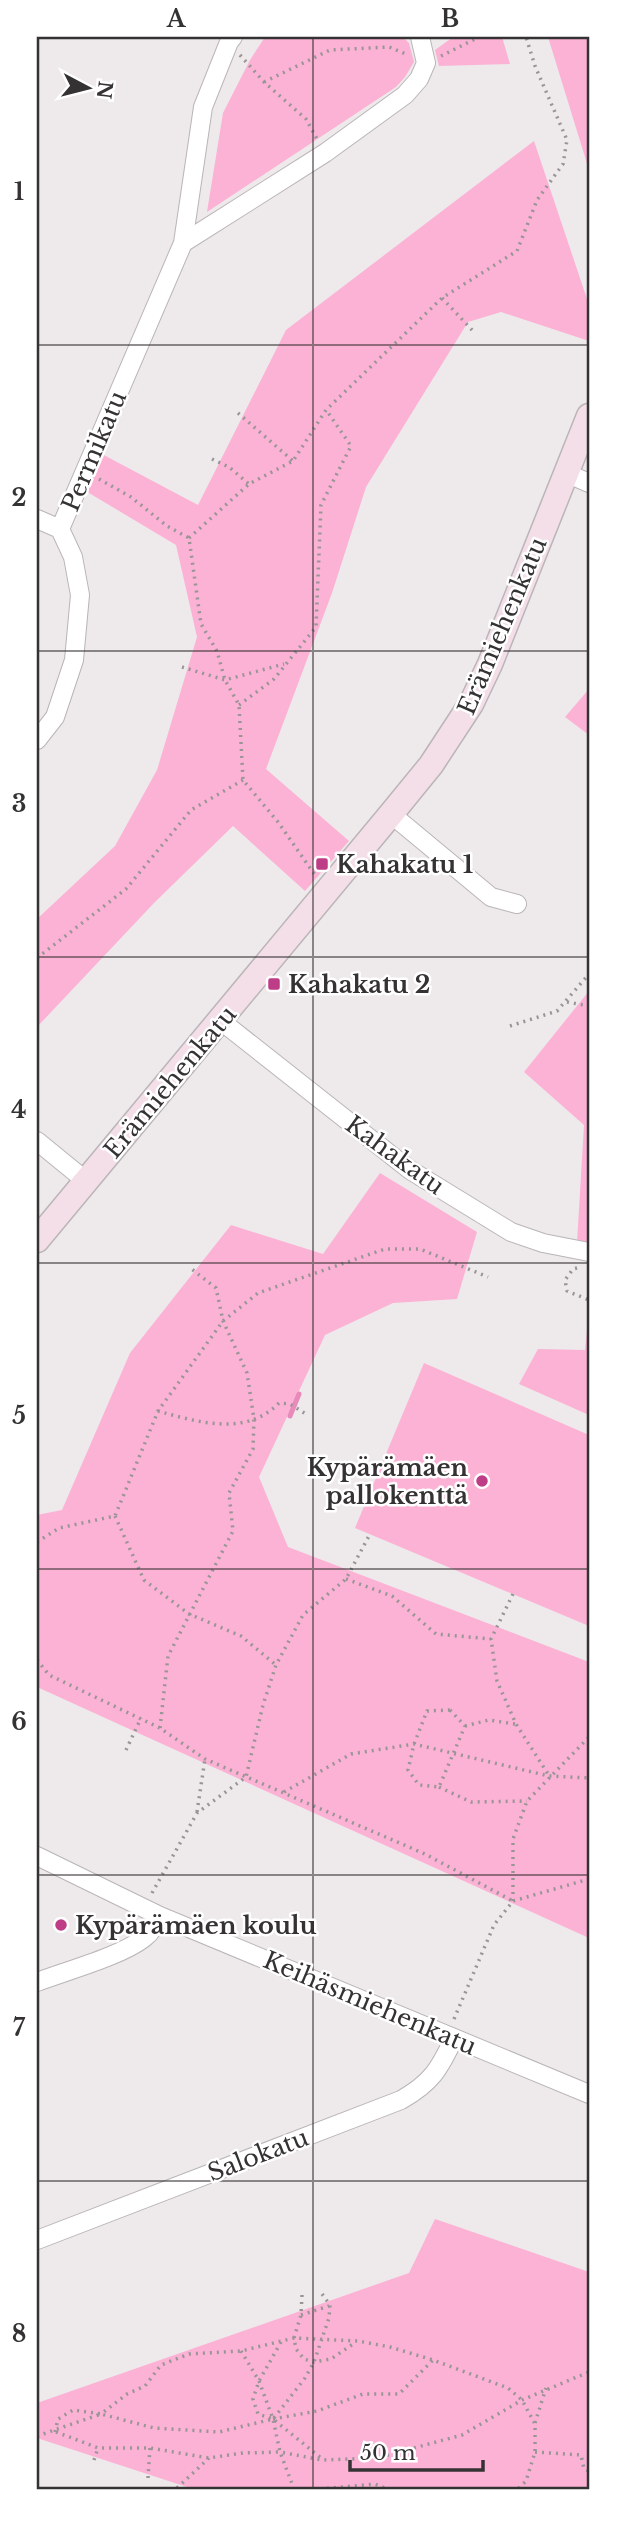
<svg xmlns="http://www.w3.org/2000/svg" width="626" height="2526" font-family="'Libre Baskerville',serif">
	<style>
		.green { fill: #fcb2d5 }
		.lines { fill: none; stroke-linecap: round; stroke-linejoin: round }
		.stream { stroke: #e88bba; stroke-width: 5 }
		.street-casing { stroke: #bab5b7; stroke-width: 20 }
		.secondary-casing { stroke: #bab5b7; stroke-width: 27 }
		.path { stroke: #999597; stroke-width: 3.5; stroke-dasharray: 2 5; stroke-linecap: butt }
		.street { stroke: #fff; stroke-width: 18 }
		.secondary { stroke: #f4dfe9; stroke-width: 24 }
		.grid { fill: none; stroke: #343233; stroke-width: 2; stroke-opacity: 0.55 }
		.poi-dot { fill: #be3d87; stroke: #fff; stroke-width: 2.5 }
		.labels { text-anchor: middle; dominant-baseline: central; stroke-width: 5; stroke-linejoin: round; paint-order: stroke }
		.street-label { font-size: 24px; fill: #343233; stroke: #fff }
		.poi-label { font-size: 24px; font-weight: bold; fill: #343233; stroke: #fff; text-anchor: start }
		.neatline { fill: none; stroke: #343233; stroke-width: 2.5 }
		.grid-label { font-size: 23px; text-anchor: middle; font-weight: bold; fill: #343233 }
	</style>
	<rect width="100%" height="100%" fill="#eee9eb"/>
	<path class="green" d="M265,37H403L409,43L414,62L405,77L396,87L207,212L223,113L250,60Z
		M453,37H502L510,64L439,66L435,50Z
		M548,37H589V170Z
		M534,141L589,305V341L501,312L468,322L366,487L332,593L266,769L349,841L305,891L233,826L154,903L37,1027V919L115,846L157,770L197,637L176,545L84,490L100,453L198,505L286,330Z
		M589,689V735L565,717Z
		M589,991V1244L577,1243L584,1125L524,1072Z
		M380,1173L477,1232L457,1299L393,1303L325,1335L259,1477L288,1547L589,1662V1938L37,1687V1515L62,1510L130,1353L231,1225L323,1254Z
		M589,1312V1415L519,1384L538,1349L585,1350Z
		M424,1363L589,1435V1626L355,1528Z
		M435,2219L589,2272V2489H193L37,2438V2403L409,2273Z"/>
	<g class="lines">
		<path class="stream" d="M290,1416L299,1394"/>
		<defs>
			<path id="street" d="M183,243L325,153L405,95L419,79L426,63L420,37
				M566,473L589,483
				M37,519L60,529
				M37,740L55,717L74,660L80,595L73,557L60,529L183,243L203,107L229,42L233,37
				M391,814L491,897L517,904
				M221,1021L410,1170L511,1232L543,1243L589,1252
				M37,1141L86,1181
				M37,1856L160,1916L589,2094
				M37,1982C66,1971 121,1956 144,1938C152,1932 156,1924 160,1916
				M37,2240L401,2100C431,2083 439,2070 454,2038"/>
			<path id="secondary" d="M37,1240L391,814L431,765L471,704L490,664L589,416"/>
		</defs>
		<use href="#street" class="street-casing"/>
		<use href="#secondary" class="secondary-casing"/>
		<path class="path" d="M240,55L264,82L306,119L317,139
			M441,56L479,37
			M264,82L330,50L389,47L408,55
			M442,298L473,331
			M238,413L293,461
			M212,459L229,467L249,484
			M99,479L131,497L167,526L189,538L201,624L217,651L225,680L239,705L243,780L278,822L315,875
			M189,538L249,484L293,461L326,410L442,298L517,251L537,200L563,164L567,140L535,66L526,37
			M182,667L225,680L284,664
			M239,705L274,679L316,627L321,505L351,446L327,411
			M37,958L126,889L191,810L243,780
			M567,1002L589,1006
			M510,1026L557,1011L589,974
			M577,1268L573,1269L565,1280L567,1291L589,1300
			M158,1411C197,1422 246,1437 279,1403L290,1404L306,1414
			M115,1516L144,1580L189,1614L241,1636L276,1665
			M37,1542L59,1528L115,1516L158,1411L223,1321L258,1293L385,1249H420L488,1277
			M346,1579L392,1596L436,1634L491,1639
			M513,1594L491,1639L497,1681L516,1724L548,1774
			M37,1660L49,1675L160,1728L205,1759L425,1854L513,1901
			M450,1710L465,1726L439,1787L419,1785L408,1770L414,1744L427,1711Z
			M465,1726L489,1720L515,1724
			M160,1728L168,1656L233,1531L229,1493L253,1449L254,1419L247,1373L223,1321L216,1288L189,1267
			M126,1750L141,1718
			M439,1787L471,1802L527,1801
			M284,1792L351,1754L414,1744L549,1776L589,1778
			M197,1812L205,1759
			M152,1893L197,1813L246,1777L263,1705L276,1665L303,1615L346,1579L370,1534
			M513,1901V1839L527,1801L589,1737
			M454,2019L494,1925L513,1901L589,1879
			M302,2295L301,2315L294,2338L296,2349L304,2359L314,2362L331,2359L356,2342
			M301,2315L329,2306
			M281,2342L259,2381L253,2399L258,2414L273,2419L321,2458
			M241,2351L259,2381L273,2419
			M274,2418L305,2378L314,2362L329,2318L330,2305L320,2291
			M273,2419L317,2411L363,2394H399L433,2360
			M535,2423L546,2388
			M55,2432L58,2419L73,2410L101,2414L127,2394L145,2386L161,2365L189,2354L241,2351L294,2338L358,2341L390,2347L433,2360L508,2388L522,2400L535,2424V2452L526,2481L518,2489
			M56,2432L98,2448H150L209,2458L243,2453L280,2452L294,2489H304
			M37,2436L101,2414L154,2428L219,2432L273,2419L280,2452L322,2460L377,2458L462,2435L522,2400L589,2372
			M535,2452L581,2455L584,2469L589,2471
			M94,2460L98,2448
			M148,2478L150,2448
			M177,2488L209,2458
			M320,2489L375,2484L387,2489
			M442,2489H478"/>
		<use href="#street" class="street"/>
		<use href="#secondary" class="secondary"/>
	</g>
	<path class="grid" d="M313,37V2489M37,345H589M37,651H589M37,957H589M37,1263H589M37,1569H589M37,1875H589M37,2181H589"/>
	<g class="poi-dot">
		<rect x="315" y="857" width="14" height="14" rx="3.5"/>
		<rect x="267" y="977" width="14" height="14" rx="3.5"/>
		<circle cx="482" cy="1481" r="7"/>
		<circle cx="61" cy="1925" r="7"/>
	</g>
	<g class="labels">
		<g class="street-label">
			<text transform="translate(94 451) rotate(-67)">Permikatu</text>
			<text transform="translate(502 626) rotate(-67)">Erämiehenkatu</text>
			<text transform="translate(170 1082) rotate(-50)">Erämiehenkatu</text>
			<text transform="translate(395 1155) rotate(36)">Kahakatu</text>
			<text transform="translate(370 2003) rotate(23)">Keihäsmiehenkatu</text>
			<text transform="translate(258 2155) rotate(-21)">Salokatu</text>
		</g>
		<g class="poi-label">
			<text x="336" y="864">Kahakatu 1</text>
			<text x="288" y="984">Kahakatu 2</text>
			<text x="468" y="1467" text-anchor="end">Kypärämäen<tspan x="468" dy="28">pallokenttä</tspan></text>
			<text x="75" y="1925">Kypärämäen koulu</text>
		</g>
	</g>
	<rect width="626" height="2526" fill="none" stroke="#ffffff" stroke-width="77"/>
	<g transform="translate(88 88) rotate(97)" stroke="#ffffff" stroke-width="5" paint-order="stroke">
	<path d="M0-5L12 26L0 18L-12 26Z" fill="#343233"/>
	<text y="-10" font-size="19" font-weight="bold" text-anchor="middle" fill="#343233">N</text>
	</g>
	<path d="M350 2460v10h133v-10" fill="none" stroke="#343233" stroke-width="3.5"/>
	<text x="360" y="2460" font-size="21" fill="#343233" stroke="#ffffff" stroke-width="5" paint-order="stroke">50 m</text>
	<rect x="38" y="38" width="550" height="2450" class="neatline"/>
	<g class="grid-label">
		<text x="176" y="27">A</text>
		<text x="450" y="27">B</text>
		<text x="19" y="200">1</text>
		<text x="19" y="506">2</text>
		<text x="19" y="812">3</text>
		<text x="19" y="1118">4</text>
		<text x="19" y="1424">5</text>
		<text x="19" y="1730">6</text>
		<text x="19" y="2036">7</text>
		<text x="19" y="2342">8</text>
	</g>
</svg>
